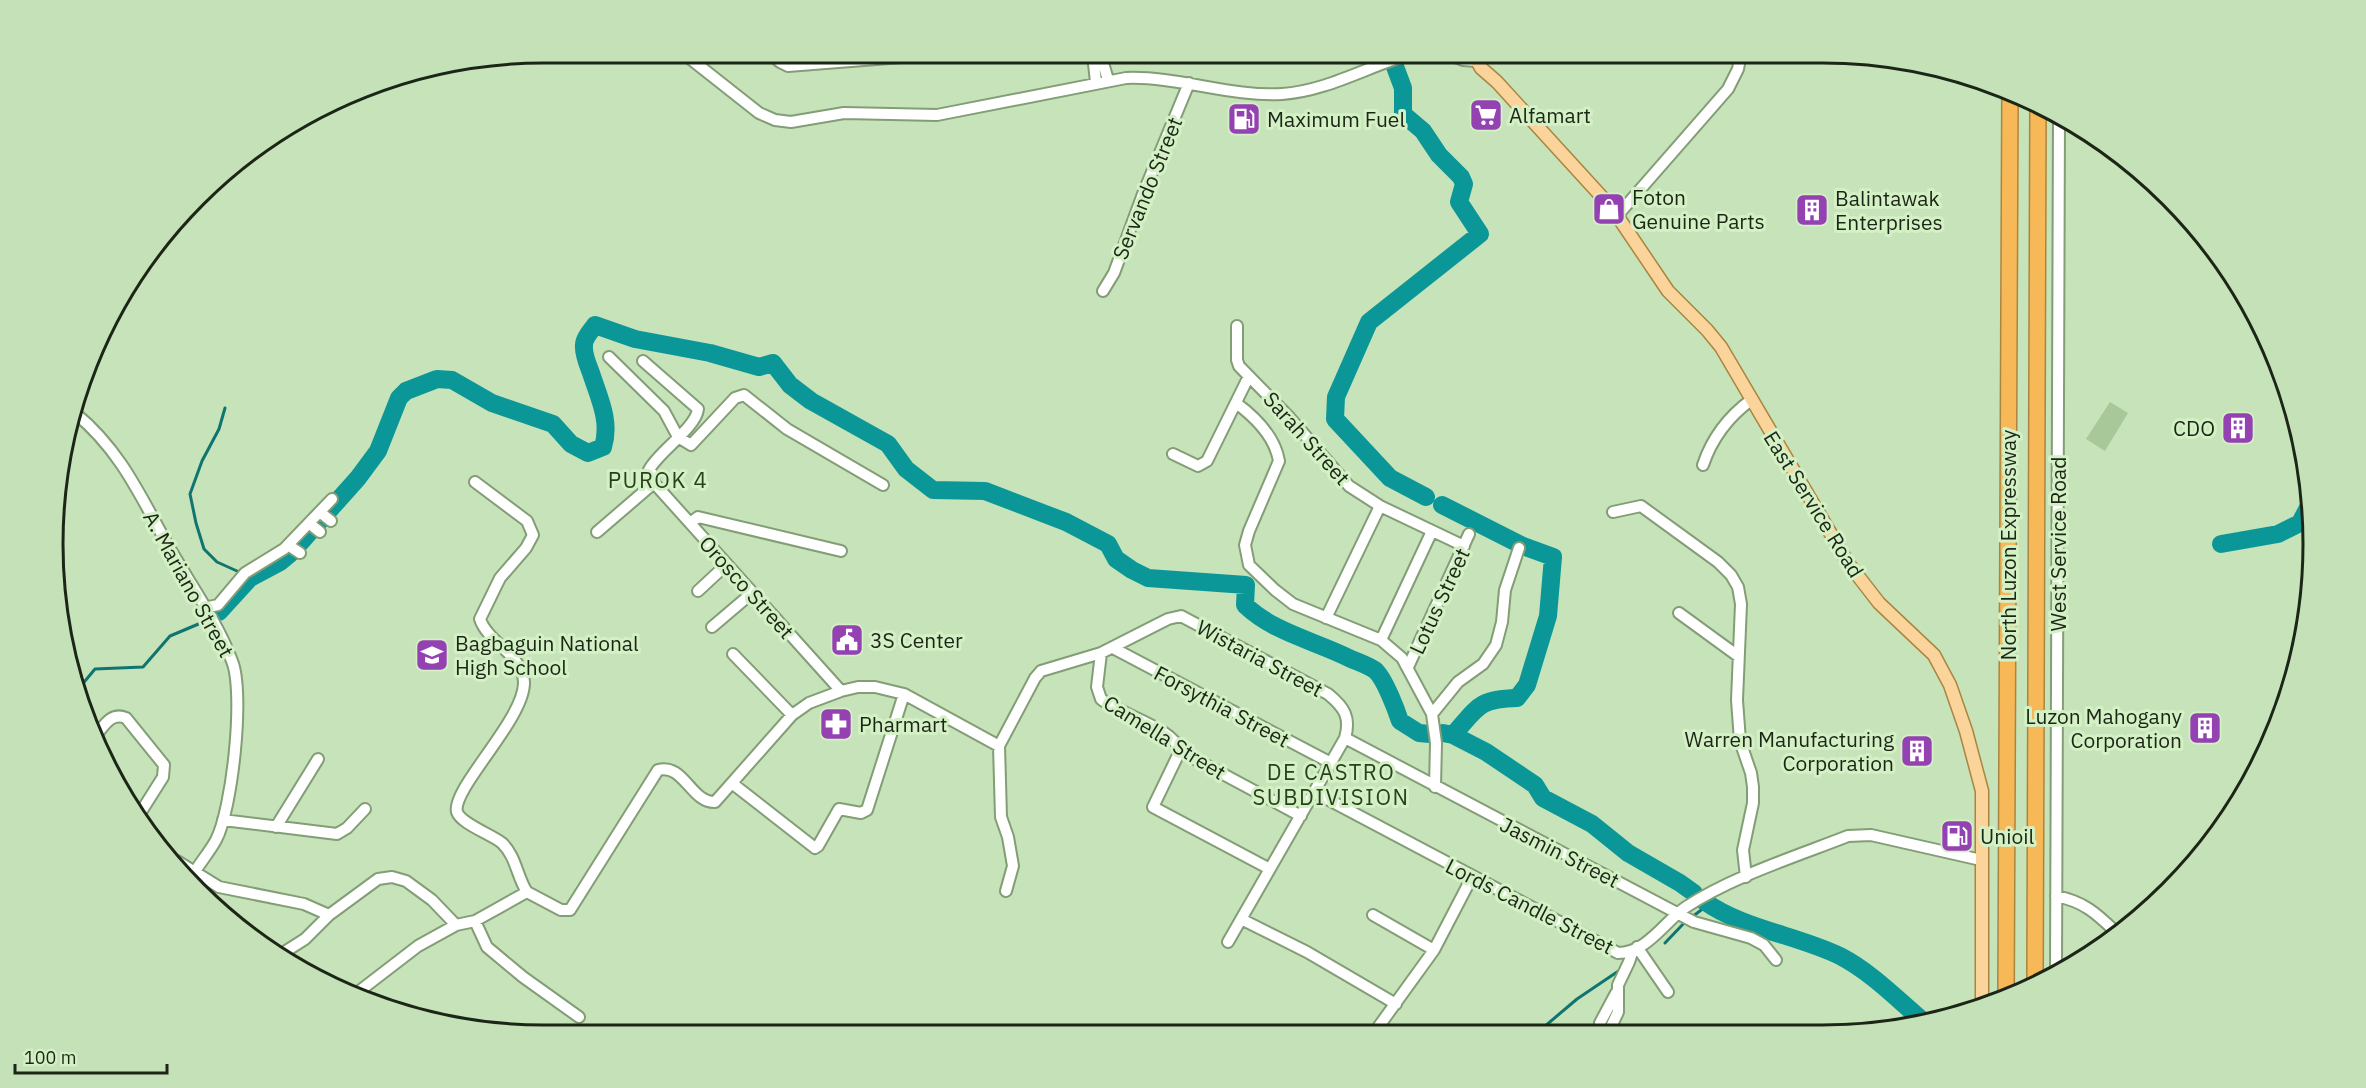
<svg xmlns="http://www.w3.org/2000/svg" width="2366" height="1088" font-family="'IBM Plex Sans',sans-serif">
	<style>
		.green { fill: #a8c89a }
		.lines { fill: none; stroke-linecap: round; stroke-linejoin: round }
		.stream { stroke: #107571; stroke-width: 3 }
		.river { stroke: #0b9798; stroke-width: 18 }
		.minor-casing { stroke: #839d76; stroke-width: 14 }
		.major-casing { stroke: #aa8541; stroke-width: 15 }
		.highway-casing { stroke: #aa8541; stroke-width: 18 }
		.minor { stroke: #fff; stroke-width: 10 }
		.major { stroke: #fad49a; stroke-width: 12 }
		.highway { stroke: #f7b857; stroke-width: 15 }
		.labels { text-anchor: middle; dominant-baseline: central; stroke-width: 6; stroke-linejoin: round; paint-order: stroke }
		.poi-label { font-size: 21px; fill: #1c2617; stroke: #d4f1c6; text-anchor: start }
		.street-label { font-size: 21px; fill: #1c2617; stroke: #d4f1c6 }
		.neighbourhood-label { font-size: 22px; letter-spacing: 1.5px; fill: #29401d; stroke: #d4f1c6 }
		.rim { fill: none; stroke: #1c2617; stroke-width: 3 }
	</style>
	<rect width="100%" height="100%" fill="#c7e3b9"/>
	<path class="green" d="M2110,402L2128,413L2105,451L2086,439Z"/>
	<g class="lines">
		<path class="stream" d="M225,408L219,429L202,461L190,494L196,523L204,549L217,562L237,571
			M80,687L95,669L143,667L170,636L208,620
			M1692,917L1709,904
			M1665,943L1686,921
			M1538,1032L1577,999L1620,970"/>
		<path class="river" d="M1394,64L1403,88V114L1423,131L1439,155L1461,177L1464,184L1459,202L1480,234L1369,322L1336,397L1335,419L1390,478L1426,497
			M1442,505L1523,546L1553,557L1548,616L1527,685L1517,698C1478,699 1478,707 1453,735
			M2221,544L2278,534L2300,523L2310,504
			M245,576L250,578L280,562L292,552L358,478L378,451L399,398L406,391L437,379L452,380L492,403L553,424L571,444L588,453L603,447C611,421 599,398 591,373C588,365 583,354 584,345C584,338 591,331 595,325L635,339L710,353L759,367L773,363L790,385L811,401L888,444L906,469L933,490L985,491L1066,522L1108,544L1116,559L1132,570L1148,578L1246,585L1245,605C1274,633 1316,641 1351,659C1358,662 1370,666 1376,671C1385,680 1396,709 1400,721L1419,733L1430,734
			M219,612L250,578
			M1443,733L1453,735L1486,752L1535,785L1543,798L1592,824L1628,853L1680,883L1694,893
			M1704,901C1743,929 1797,935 1840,956C1871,972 1897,999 1923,1021"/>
		<defs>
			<path id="minor" d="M683,53L759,113L775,120L791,122L844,113L937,115L1126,78C1178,76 1230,97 1282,94C1328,91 1370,65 1414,53
				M769,53L780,62L788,66L952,53
				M1096,53L1103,63L1108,80
				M1446,53L1463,60L1477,61
				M1096,82L1094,64L1096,53
				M1617,216L1728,89L1738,69L1741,53
				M1103,291L1114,273L1143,194L1189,83
				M1237,326V360L1239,366L1290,418L1349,486L1380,506L1464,546
				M609,357L664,411L678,437L691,445L735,398L744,395L787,429L883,485
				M643,361L698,409C696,428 658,452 649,470L654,476V483
				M1236,403C1255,417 1275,437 1279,461L1249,531L1245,545L1249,565L1275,590L1293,604L1381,640L1402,658L1432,714L1436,743L1435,787
				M75,413C119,449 139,493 166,542C188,581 216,619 232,661C245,693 232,810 216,840C209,853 198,865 191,878
				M1173,454L1198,466L1207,461L1249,376
				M1703,465C1712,438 1728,417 1751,400
				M654,483L841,691
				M1613,512L1641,506L1718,562L1731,575L1738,587L1741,604L1737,700L1740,741L1751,773L1753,787V803L1743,850L1746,877
				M321,513L331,521
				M690,523L698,517L841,551
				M310,524L320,532
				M597,532L654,483
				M288,545L300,553
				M698,591L727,564
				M204,608L218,605L245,573L284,549L332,499
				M1679,613L1738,656
				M1326,618L1380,506
				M712,627L752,593
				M1381,640L1432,531
				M1113,648L1331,763
				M1101,653L1097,687L1101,699C1121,715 1174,728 1180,751L1301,816
				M733,654L792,715
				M1408,667L1469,534
				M1432,714L1458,682L1483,664L1496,645L1502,622L1505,590L1519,548
				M97,734C105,724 112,712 126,718L164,765L163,777L139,815
				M1345,738L1694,922L1751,938L1764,945L1776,960
				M1180,751L1153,807L1270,869
				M733,784L815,848L818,846L839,809L861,813L867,810L904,694
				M1314,792L1618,953C1647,953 1665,921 1686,907C1731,877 1797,856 1848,836L1871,835L1981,860
				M223,820L337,834L347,828L365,809
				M276,827L318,759
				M177,861L219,887L304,904L329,915
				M1006,891L1013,866L1008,837L1001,817L999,746L1035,678L1041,671L1101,653L1168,619L1181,616L1328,694C1344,707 1351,717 1345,738L1228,942
				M527,892L561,910H570L658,770C684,763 691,803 715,802L792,715L809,703L841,691L858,687H875L904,694L999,746
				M2056,896C2086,902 2098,915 2119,935
				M1373,915L1434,950
				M1241,919L1307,952L1396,1004
				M475,921L487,947L523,977L579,1017
				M1637,947L1668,992
				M283,953L305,939L329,915L378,879L392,877L406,881L432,900L456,925
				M2056,971L2059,116
				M353,996L418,946L456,925L475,921L527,892C517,877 516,856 502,843C493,835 461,824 457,812C451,789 525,719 524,682C523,655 488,643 480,619L500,578L526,548L533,535L527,521L475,482
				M1600,1023L1616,993
				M1610,1029L1618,1012V985L1629,962L1633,950
				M1374,1033L1434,950L1472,877"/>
			<path id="major" d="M1479,53L1477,61L1481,68L1497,82L1612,208L1668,291L1707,330L1721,347L1848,563L1879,603L1934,655L1950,685L1966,731L1982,791V1006"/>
			<path id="highway" d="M2035,984L2038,105
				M2006,999L2010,90"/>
		</defs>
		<use href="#minor" class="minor-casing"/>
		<use href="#major" class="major-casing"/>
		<use href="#highway" class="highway-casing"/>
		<use href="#minor" class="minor"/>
		<use href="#major" class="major"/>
		<use href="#highway" class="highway"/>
	</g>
	<defs>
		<symbol id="supermarket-square" viewBox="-11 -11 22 22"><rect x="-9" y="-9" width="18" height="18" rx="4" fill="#9442b2" stroke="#d4f1c6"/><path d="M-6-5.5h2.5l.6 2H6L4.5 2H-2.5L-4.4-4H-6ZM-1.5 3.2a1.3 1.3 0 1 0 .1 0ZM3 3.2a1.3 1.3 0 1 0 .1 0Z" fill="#fff"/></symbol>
		<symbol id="fuel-square" viewBox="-11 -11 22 22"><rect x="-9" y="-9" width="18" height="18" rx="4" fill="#9442b2" stroke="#d4f1c6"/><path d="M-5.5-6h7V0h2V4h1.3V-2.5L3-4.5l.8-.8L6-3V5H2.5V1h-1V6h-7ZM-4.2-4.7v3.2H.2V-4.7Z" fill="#fff"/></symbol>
		<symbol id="shop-square" viewBox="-11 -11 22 22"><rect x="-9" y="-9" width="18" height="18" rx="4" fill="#9442b2" stroke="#d4f1c6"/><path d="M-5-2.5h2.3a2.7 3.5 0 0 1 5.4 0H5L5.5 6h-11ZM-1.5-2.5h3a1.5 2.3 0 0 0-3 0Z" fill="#fff"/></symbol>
		<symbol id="building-square" viewBox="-11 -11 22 22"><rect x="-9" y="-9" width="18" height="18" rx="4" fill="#9442b2" stroke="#d4f1c6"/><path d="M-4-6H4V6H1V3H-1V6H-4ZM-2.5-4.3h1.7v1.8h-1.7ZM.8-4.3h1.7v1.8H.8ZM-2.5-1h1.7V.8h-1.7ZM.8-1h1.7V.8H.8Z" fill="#fff"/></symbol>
		<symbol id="civic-square" viewBox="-11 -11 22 22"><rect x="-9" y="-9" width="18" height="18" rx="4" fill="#9442b2" stroke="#d4f1c6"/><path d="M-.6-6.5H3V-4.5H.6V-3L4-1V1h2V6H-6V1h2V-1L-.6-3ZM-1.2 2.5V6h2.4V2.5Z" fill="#fff"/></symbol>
		<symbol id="school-square" viewBox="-11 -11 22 22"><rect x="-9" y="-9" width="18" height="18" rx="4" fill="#9442b2" stroke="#d4f1c6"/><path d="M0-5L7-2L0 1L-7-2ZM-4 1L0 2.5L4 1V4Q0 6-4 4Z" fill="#fff"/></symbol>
		<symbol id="pharmacy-square" viewBox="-11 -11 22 22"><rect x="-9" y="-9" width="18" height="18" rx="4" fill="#9442b2" stroke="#d4f1c6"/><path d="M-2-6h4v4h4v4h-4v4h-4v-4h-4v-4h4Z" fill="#fff"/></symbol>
	</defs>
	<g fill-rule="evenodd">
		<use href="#supermarket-square" x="1467" y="96" width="38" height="38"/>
		<use href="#fuel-square" x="1225" y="100" width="38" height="38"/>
		<use href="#shop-square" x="1590" y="190" width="38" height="38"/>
		<use href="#building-square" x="1793" y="191" width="38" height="38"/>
		<use href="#building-square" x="2219" y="409" width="38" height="38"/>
		<use href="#civic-square" x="828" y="621" width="38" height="38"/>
		<use href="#school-square" x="413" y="636" width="38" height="38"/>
		<use href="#pharmacy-square" x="817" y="705" width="38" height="38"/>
		<use href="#building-square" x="2186" y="709" width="38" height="38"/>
		<use href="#building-square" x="1898" y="732" width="38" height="38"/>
		<use href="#fuel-square" x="1938" y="817" width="38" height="38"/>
	</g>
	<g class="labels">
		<g class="poi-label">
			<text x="1509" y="115">Alfamart</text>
			<text x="1267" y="119">Maximum Fuel</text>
			<text x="1632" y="197">Foton<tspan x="1632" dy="24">Genuine Parts</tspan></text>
			<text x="1835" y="198">Balintawak<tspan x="1835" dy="24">Enterprises</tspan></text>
			<text x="2215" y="428" text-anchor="end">CDO</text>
			<text x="870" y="640">3S Center</text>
			<text x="455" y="643">Bagbaguin National<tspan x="455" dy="24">High School</tspan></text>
			<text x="2182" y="716" text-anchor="end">Luzon Mahogany<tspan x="2182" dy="24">Corporation</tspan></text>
			<text x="859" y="724">Pharmart</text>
			<text x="1894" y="739" text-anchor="end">Warren Manufacturing<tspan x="1894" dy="24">Corporation</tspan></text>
			<text x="1980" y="836">Unioil</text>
		</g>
		<g class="street-label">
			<text transform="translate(1147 188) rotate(-68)">Servando Street</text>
			<text transform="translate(1307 438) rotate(48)">Sarah Street</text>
			<text transform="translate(1814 504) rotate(58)">East Service Road</text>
			<text transform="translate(2058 544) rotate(-90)">West Service Road</text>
			<text transform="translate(2008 545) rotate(-90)">North Luzon Expressway</text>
			<text transform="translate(189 584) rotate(61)">A. Mariano Street</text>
			<text transform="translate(747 587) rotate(48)">Orosco Street</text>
			<text transform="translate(1439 601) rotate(-65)">Lotus Street</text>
			<text transform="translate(1260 658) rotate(28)">Wistaria Street</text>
			<text transform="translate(1222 706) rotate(28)">Forsythia Street</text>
			<text transform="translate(1165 737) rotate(32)">Camella Street</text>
			<text transform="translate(1560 852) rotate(27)">Jasmin Street</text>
			<text transform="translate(1530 906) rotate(27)">Lords Candle Street</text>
		</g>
		<g class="neighbourhood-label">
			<text x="658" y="479">PUROK 4</text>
			<text x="1331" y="771">DE CASTRO<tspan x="1331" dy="25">SUBDIVISION</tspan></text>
		</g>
	</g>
	<path d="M0 0H2366V1088H0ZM544 63H1822A481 481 0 0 1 2303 544V544A481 481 0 0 1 1822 1025H544A481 481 0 0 1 63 544V544A481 481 0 0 1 544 63Z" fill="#c5e1b8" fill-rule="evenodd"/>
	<path class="rim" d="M544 63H1822A481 481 0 0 1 2303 544V544A481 481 0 0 1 1822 1025H544A481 481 0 0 1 63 544V544A481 481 0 0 1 544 63Z"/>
	<path d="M15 1064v9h152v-9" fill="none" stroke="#1c2617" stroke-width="3"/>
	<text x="24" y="1064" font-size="18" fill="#1c2617" stroke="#d4f1c6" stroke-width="4.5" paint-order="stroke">100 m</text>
</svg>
